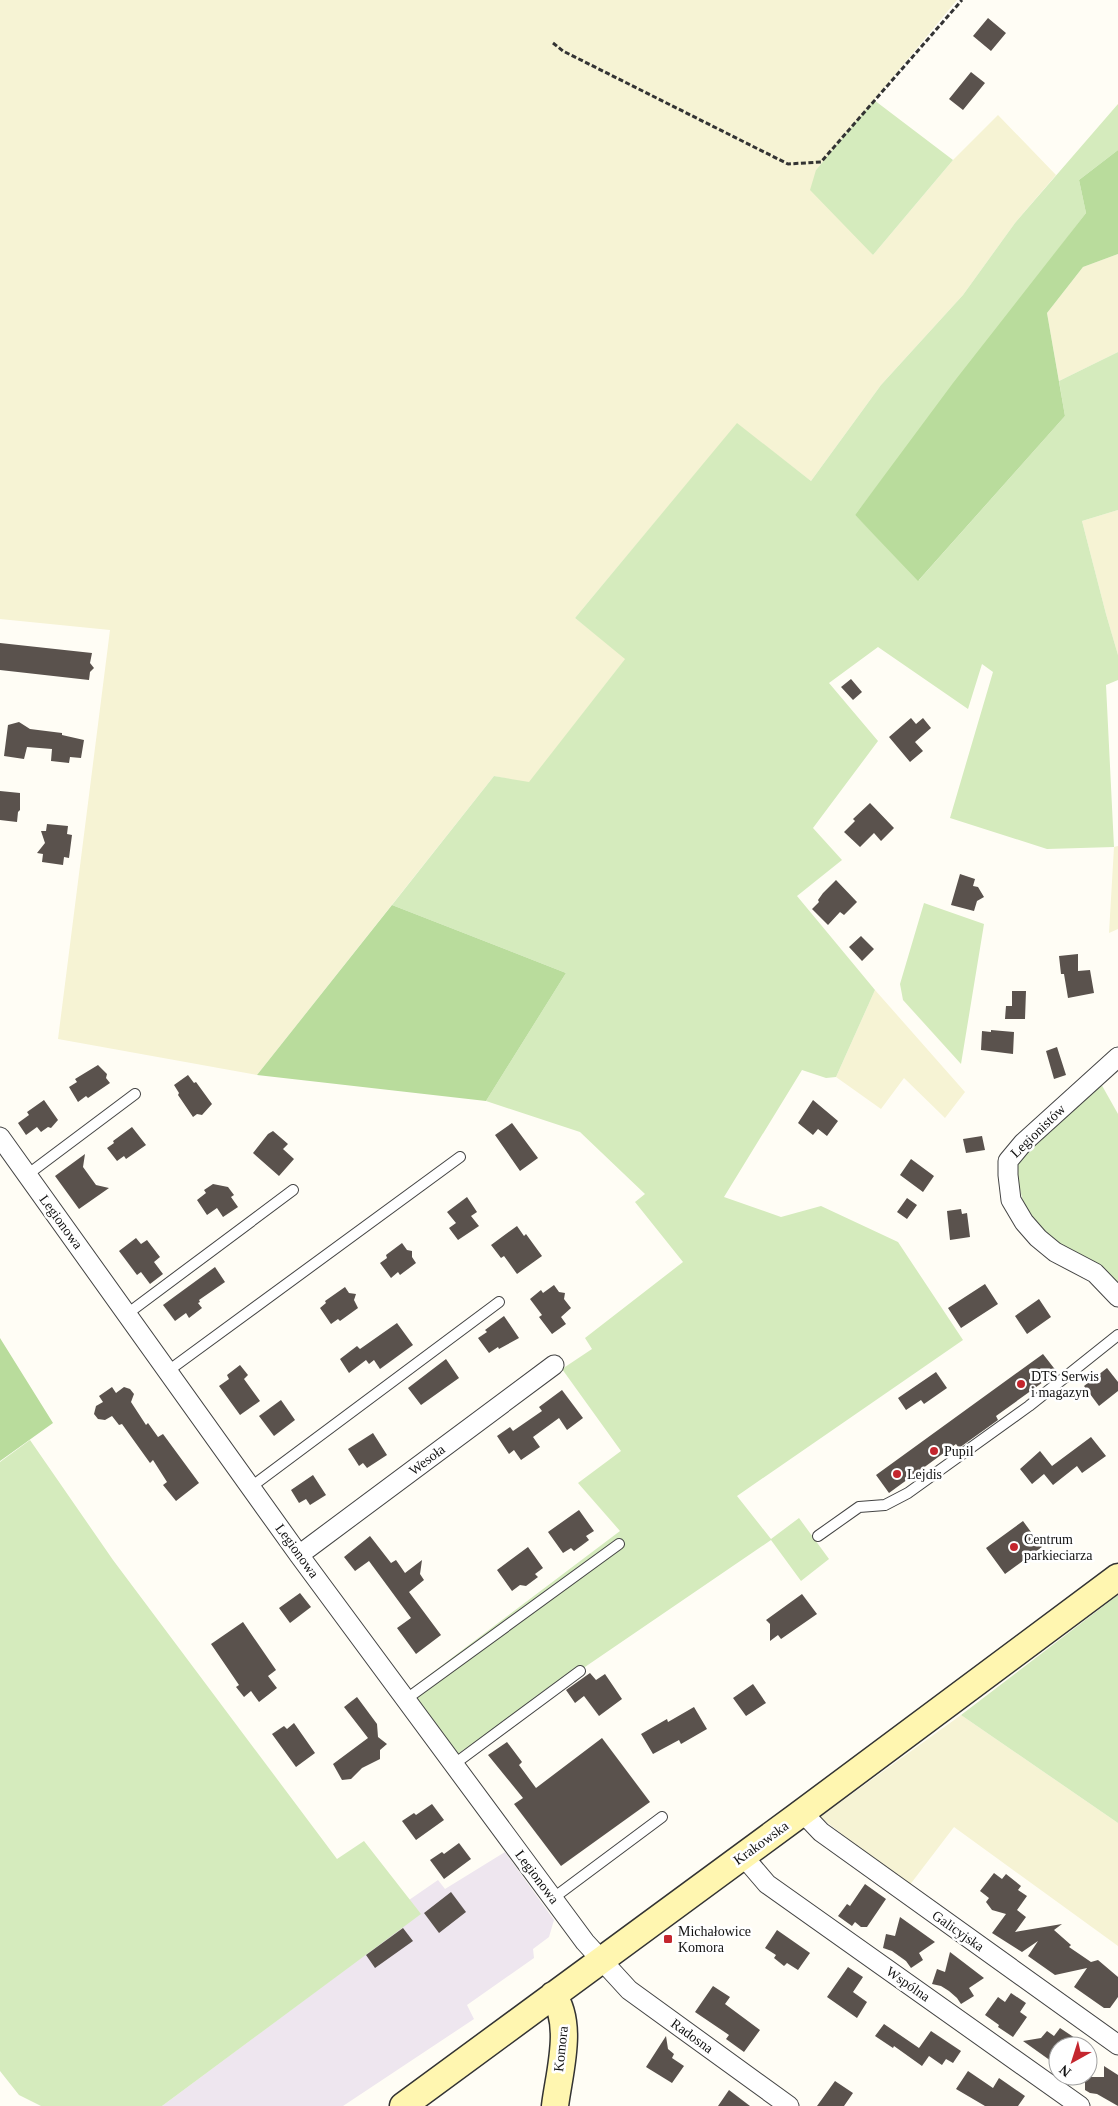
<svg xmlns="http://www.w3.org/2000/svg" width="1118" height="2106" font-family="'Times New Roman',serif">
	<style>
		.industrial { fill: #eee6ef }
		.farmland { fill: #f6f3d4 }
		.green { fill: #d5ebbd }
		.forest { fill: #b9dc9c }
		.building { fill: #5a524d }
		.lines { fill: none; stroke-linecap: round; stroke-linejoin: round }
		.lane-casing { stroke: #444; stroke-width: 12 }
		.street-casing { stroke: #444; stroke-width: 21 }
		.secondary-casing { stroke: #333; stroke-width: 29 }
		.path { stroke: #333; stroke-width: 3; stroke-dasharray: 5 2.5; stroke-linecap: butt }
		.lane { stroke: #fff; stroke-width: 10 }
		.street { stroke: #fff; stroke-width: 19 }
		.secondary { stroke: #fff6b0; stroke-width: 26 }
		.poi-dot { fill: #c4262e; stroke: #fff; stroke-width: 2 }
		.labels { text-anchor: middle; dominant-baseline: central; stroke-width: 5; stroke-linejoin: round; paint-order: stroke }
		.street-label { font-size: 14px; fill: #111; stroke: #fff }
		.poi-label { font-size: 14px; fill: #111; stroke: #fff; text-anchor: start }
	</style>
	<rect width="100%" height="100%" fill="#fffdf5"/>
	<path class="industrial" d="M505,1852L554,1920L549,1937L533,1949L534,1958L467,2005L474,2019L343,2106H162L420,1914L409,1900L438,1880L445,1889Z"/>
	<path class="farmland" d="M0,0H957L816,170L873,255L953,160L998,115L1056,175L1015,223L963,295L881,385L811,481L737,424L575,618L626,658L529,783L494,776L257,1075L58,1039L110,630L0,619Z
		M1118,254V352L1059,381L1047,313L1083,267Z
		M1118,510V655L1106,614L1082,521Z
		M1118,846V929L1109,933L1114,847Z
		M875,990L965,1092L945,1118L904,1078L881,1109L836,1077Z
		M961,1715L1118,1823V1946L954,1827L909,1886L820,1817Z"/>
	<path class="green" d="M874,100L953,160L873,255L810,190L816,170Z
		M1118,104V150L1079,180L1086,213L855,515L919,580L1065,416L1059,381L1118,352V510L1082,521L1106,614L1118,655V680L1106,685L1114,847L1047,849L950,818L993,672L982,664L968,709L878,647L829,683L878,741L813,828L842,860L797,896L875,990L836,1077L826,1078L802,1070L724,1197L781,1217L821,1206L898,1242L963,1340L737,1496L771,1539L799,1518L829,1559L801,1581L771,1540L456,1755L408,1691L620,1531L578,1483L621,1451L562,1369L592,1349L585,1338L683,1262L635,1202L645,1194L580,1132L486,1101L566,973L392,905L494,776L529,782L625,659L575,618L737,423L811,481L881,385L963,295L1015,223Z
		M924,903L984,924L961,1064L903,1000L900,984Z
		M1100,1082L1118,1114V1282L1047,1237L1027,1216L1016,1175L1020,1156Z
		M30,1440L113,1560L337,1859L364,1841L421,1914L162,2106H41L19,2095L0,2071V1462Z
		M1118,1595V1823L961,1715Z"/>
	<path class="forest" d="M1118,150V254L1083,267L1047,313L1065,416L918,581L855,515L953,383L1086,213L1079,180Z
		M392,905L566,973L486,1101L257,1075Z
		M0,1338L53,1423L0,1461Z"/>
	<path class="building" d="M988,18L1006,33L991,51L973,36Z
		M971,72L985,83L963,110L949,99Z
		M0,643L92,653L90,663L94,668L90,672L89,680L0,670Z
		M851,679L862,692L853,700L841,687Z
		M911,718L916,724L923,718L931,728L915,742L923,751L910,762L889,737Z
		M19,722L30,729L62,733V735L84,740L81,758L70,757L69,763L51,761L52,749L27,747L24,759L4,756L8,725Z
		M0,791L20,793V810L18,812L17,822L0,820Z
		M870,803L894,828L881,841L874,833L860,847L844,832L855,821L853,819Z
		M47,824L68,826L67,834L72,835L69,858L64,857L63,865L42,862L43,854L37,853L45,843L41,831H46Z
		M960,874L975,879L973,886L978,887L984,897L977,901L974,911L951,905Z
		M836,880L857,902L844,915L840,912L828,925L812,909L819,902L818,900L823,893Z
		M861,936L874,949L862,961L849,947Z
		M1078,954V971L1090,970L1094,993L1068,998L1064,974H1061L1059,956Z
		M1012,991H1026L1025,1019H1005L1006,1006H1012Z
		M991,1030L1014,1032L1013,1054L981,1050L982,1031L991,1032Z
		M1057,1047L1066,1075L1054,1079L1046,1051Z
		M98,1065L107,1074L106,1078L110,1083L88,1098L86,1096L78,1102L69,1087L77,1082L75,1079Z
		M188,1075L194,1083L196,1082L212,1104L202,1115L197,1114L193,1117L178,1095L179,1093L174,1085Z
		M44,1100L58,1120L51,1128L48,1127L41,1132L37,1127L26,1135L18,1123L29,1115L27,1112Z
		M813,1100L838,1121L827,1136L818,1129L813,1135L798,1123Z
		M512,1123L538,1158L520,1171L495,1135Z
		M132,1127L146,1145L126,1159L124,1156L117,1161L107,1148L114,1143L113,1141Z
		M273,1131L288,1144L283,1149L294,1159L279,1176L253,1153L268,1134Z
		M982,1136L985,1150L966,1153L963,1139Z
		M85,1154L83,1167L96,1185L109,1188L79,1209L55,1176Z
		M911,1159L934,1176L923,1192L900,1175Z
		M213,1184L228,1187L234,1195L231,1197L238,1207L223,1217L217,1208L207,1215L197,1200L206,1193L204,1190Z
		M467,1197L477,1212L471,1216L479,1226L458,1240L449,1228L456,1223L447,1212Z
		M907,1198L917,1205L907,1219L897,1212Z
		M961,1209L962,1214L967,1213L970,1237L950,1240L947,1211Z
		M517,1226L524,1236L526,1234L542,1256L517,1274L504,1256L501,1258L491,1245Z
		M136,1238L141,1244L147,1240L160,1257L154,1262L163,1274L150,1284L141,1272L137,1275L119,1251Z
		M402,1243L407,1250L412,1251V1257L416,1263L400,1275L398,1272L391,1278L380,1263L387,1258L386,1255Z
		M215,1267L225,1282L199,1300L200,1302L198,1303L202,1308L189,1318L186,1313L175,1321L163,1305Z
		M985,1284L998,1304L961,1328L948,1308Z
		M554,1285L559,1292L565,1293L564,1299L571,1308L561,1317L566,1324L552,1334L539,1317L542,1315L530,1299L541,1290L543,1293Z
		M345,1287L349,1293L356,1294L354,1300L358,1308L340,1321L338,1319L331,1324L320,1308L326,1303L325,1301Z
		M1039,1299L1051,1317L1027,1334L1015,1316Z
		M504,1316L519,1338L499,1349L498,1347L489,1353L478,1338L487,1332L485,1330Z
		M397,1323L413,1345L380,1369L374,1360L369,1364L366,1360L349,1373L340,1359L357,1346L360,1349Z
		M1043,1354L1057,1372L996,1416L998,1420L959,1448L956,1444L889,1493L876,1475Z
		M446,1359L459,1378L421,1405L408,1388Z
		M240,1365L248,1375L244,1379L260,1401L240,1415L219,1386L229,1379L227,1375Z
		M1107,1368L1118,1382V1391L1099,1406L1084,1386Z
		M936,1372L947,1388L924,1404L921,1400L906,1410L898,1398Z
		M112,1387L116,1393L124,1387L130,1389L134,1394L131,1402L146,1425L148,1423L158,1437L163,1434L199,1483L176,1501L163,1485L167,1482L153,1460L150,1463L122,1424L119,1425L112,1416L105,1420L98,1419L94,1414L96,1406L103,1402L99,1396Z
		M562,1390L583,1418L567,1430L559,1418L533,1437L540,1447L521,1460L514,1450L509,1454L497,1436L510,1427L513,1431L542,1411L539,1407Z
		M281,1400L295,1420L274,1436L259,1416Z
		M373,1433L387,1455L367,1468L363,1463L359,1466L348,1449Z
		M1091,1437L1106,1456L1082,1473L1077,1466L1053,1485L1044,1474L1032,1484L1020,1469L1040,1451L1052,1466Z
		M313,1475L326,1495L310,1505L306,1499L299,1503L291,1490Z
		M579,1510L594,1531L586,1536L589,1540L581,1546L574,1551L571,1548L563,1553L548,1532Z
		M1023,1521L1042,1547L1005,1574L986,1548Z
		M370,1536L391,1563L396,1560L405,1573L422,1560L420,1574L424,1580L409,1592L441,1635L416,1654L397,1628L411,1618L369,1561L355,1571L344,1557Z
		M528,1547L543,1568L535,1574L538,1577L526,1586L520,1585L512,1591L497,1570Z
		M300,1593L311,1607L290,1623L279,1608Z
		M802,1594L817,1614L781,1639L778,1635L770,1641V1624L766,1620Z
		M243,1622L276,1670L268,1676L277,1688L259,1702L251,1691L244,1697L236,1687L239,1685L211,1644Z
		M590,1673L596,1680L605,1674L622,1699L599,1716L584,1696L575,1703L566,1690Z
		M753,1684L766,1703L746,1716L733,1698Z
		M357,1697L377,1724L378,1737L387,1744L380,1750V1759L362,1768L351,1779L342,1780L333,1764L368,1738L344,1707Z
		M694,1707L707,1729L681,1744L679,1740L653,1754L641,1734L667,1719L668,1722Z
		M294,1723L315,1753L296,1767L272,1734L284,1726L287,1729Z
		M602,1738L650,1802L561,1866L514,1804L523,1798L488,1755L507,1742L522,1762L519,1765L536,1788Z
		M432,1804L444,1820L416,1840L402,1821L414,1813L416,1815Z
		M459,1843L471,1859L444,1879L430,1860L442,1852L444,1854Z
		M994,1873L1002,1879L1006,1874L1021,1886L1018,1890L1027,1896L1017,1910L1026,1917L1015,1932L1062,1924L1054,1930L1071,1945L1069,1947L1091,1962L1098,1960L1118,1977V1997L1110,2008H1104L1074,1987L1087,1968L1055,1975L1028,1956L1038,1941L1022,1952L992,1933L1006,1914L992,1910L986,1902L989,1898L980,1891Z
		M865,1884L886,1899L867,1927H861L855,1922L852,1926L838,1916L847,1904L850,1906Z
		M451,1892L466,1912L439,1933L424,1913Z
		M900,1917L935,1942L919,1953L923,1960L911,1968L906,1961L892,1951L883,1948L886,1934L895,1936Z
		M403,1928L413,1941L375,1968L366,1955Z
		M777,1930L810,1953L798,1970L787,1963L784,1966L774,1958L776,1955L765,1948Z
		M950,1952L984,1978L969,1988L974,1996L961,2004L957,1998L949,1991L941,1986L932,1984L937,1969L945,1972Z
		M848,1967L863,1977L853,1992L867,2002L857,2018L827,1997Z
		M713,1986L730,1997L725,2004L760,2030L744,2052L726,2039L729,2035L695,2012Z
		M1011,1993L1026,2003L1020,2012L1027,2017L1013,2037L998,2027L999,2025L985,2015L998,1997L1005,2002Z
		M884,2024L919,2048L931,2031L961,2051L953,2063L946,2059L942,2065L929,2056L922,2066L894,2046L893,2048L875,2036Z
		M1060,2028L1075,2038L1069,2046H1058V2066L1023,2041L1041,2038L1047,2031L1054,2036Z
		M666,2036L668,2049L674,2054L672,2058L684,2066L672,2083L646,2067Z
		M1104,2066L1118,2075V2106L1097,2094L1090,2093L1085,2090V2077H1104Z
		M968,2071L993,2088L999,2078L1025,2096L1018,2106H985L956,2089Z
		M835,2081L853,2093L844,2106H817Z
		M729,2090L750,2106H718Z"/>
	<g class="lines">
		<defs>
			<path id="lane" d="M27,1175L135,1094
				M127,1314L293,1190
				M168,1371L460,1157
				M251,1487L499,1302
				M818,1536L859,1507L885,1505L908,1493L1029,1406L1118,1335
				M405,1700L619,1544
				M453,1765L580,1671
				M552,1899L662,1817"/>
			<path id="street" d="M1118,1057L1023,1143L1008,1161V1175L1011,1200L1024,1222L1038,1238L1055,1252L1095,1273L1118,1297
				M0,1137L299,1555L585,1942L629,1990L789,2106
				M299,1555L554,1365
				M802,1812L821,1832L1118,2045
				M743,1856L767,1884L1080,2106"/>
			<path id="secondary" d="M553,1995C574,2024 559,2073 555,2106
				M403,2106L796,1817L1118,1577"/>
		</defs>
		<use href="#lane" class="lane-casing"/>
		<use href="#street" class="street-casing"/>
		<use href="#secondary" class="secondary-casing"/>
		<path class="path" d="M553,43L563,51L788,164L821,162L962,0"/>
		<use href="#lane" class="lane"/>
		<use href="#street" class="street"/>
		<use href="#secondary" class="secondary"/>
	</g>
	<g class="poi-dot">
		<circle cx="1021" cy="1384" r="5"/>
		<circle cx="934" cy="1451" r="5"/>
		<circle cx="897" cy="1474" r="5"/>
		<circle cx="1014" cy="1547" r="5"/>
		<rect x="663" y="1934" width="10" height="10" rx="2.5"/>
	</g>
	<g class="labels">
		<g class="street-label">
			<text transform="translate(1038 1131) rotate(-44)">Legionistów</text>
			<text transform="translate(61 1222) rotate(54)">Legionowa</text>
			<text transform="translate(427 1460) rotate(-37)">Wesoła</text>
			<text transform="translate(297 1551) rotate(54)">Legionowa</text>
			<text transform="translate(761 1843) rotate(-36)">Krakowska</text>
			<text transform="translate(537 1877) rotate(53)">Legionowa</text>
			<text transform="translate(958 1931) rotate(35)">Galicyjska</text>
			<text transform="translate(908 1984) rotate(35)">Wspólna</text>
			<text transform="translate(692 2036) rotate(36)">Radosna</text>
			<text transform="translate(561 2049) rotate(-84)">Komora</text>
		</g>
		<g class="poi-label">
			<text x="1031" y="1376">DTS Serwis<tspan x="1031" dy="16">i magazyn</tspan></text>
			<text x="944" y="1451">Pupil</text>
			<text x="907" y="1474">Lejdis</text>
			<text x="1024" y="1539">Centrum<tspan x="1024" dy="16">parkieciarza</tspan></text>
			<text x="678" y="1931">Michałowice<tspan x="678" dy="16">Komora</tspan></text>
		</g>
	</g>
	<g transform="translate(1073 2061) rotate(219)"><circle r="24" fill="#ffffff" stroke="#a0a0a0"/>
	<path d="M0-4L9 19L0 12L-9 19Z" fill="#c4262e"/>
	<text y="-8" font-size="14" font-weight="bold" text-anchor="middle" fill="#111111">N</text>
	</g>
</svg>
